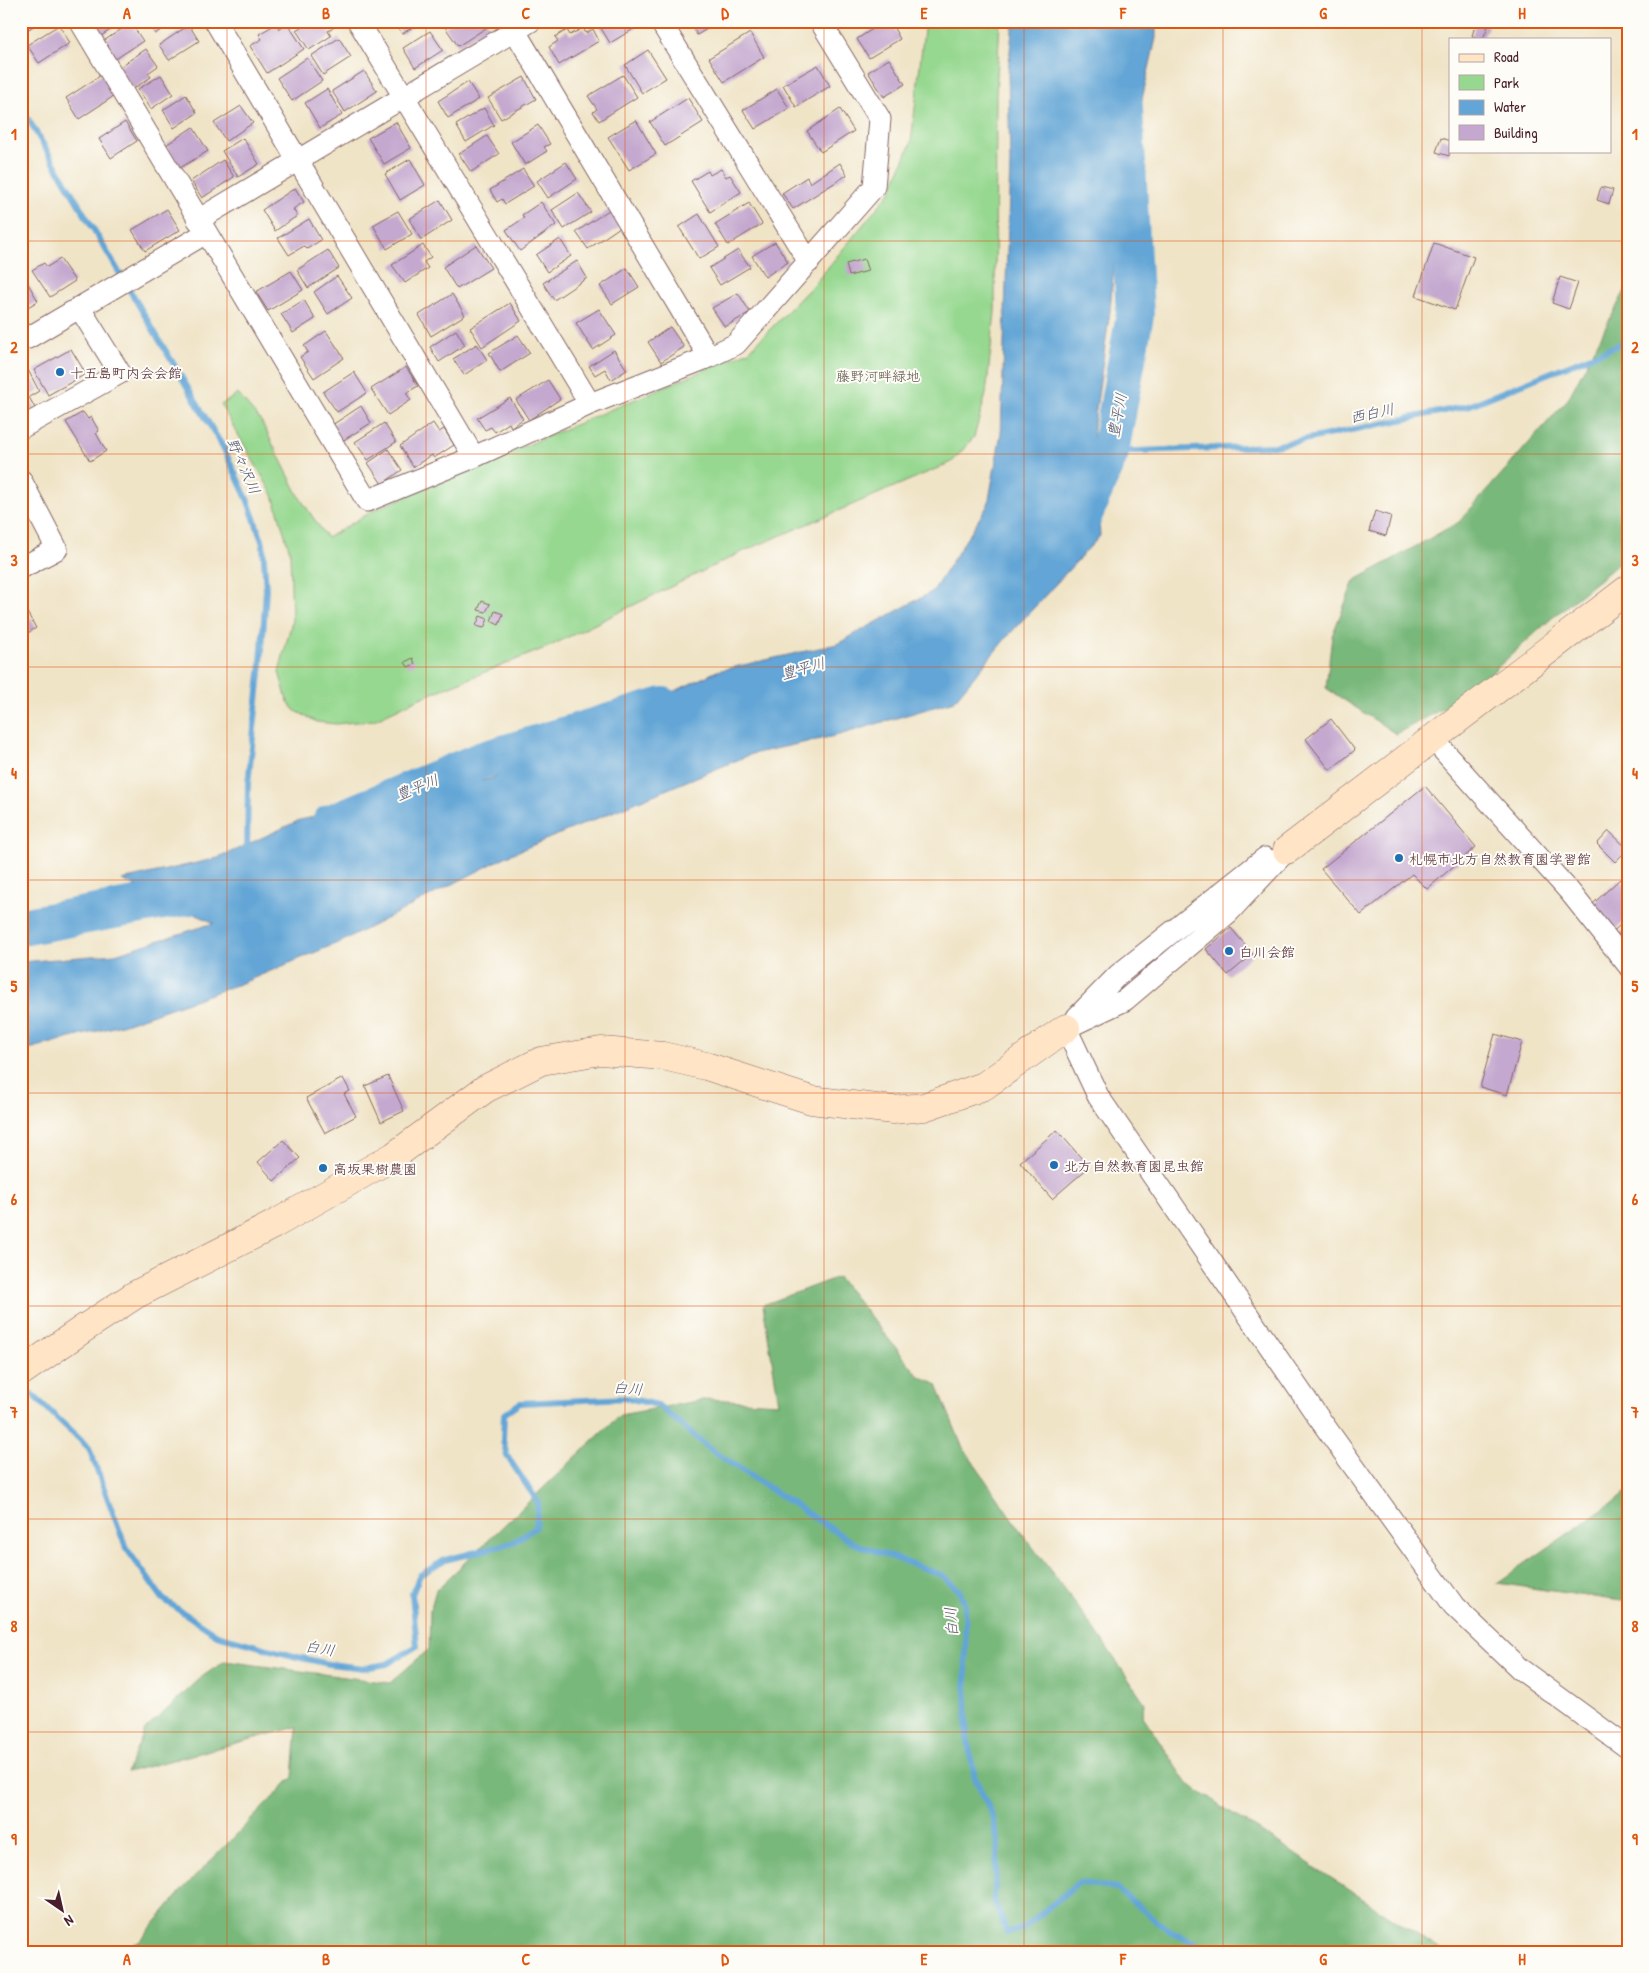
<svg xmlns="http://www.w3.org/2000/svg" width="1649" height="1973" font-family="'Patrick Hand','Klee One',sans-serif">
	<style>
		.green { fill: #96d890; stroke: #707c5e }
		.forest { fill: #78b87a; stroke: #616c52 }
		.water { fill: #62a5d6; stroke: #566280 }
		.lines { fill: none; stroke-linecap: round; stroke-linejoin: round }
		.stream { stroke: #62a5d6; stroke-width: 6 }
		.river { stroke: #62a5d6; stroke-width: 38 }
		.building { fill: #c4a8cf }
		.street-casing { stroke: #846462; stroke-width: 23 }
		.secondary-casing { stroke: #846462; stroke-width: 29 }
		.street { stroke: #fff; stroke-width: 21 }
		.secondary { stroke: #ffe4c6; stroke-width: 28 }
		.grid { fill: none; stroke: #e0560e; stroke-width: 1; stroke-opacity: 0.55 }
		.poi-dot { fill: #1f6fb2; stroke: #fdfcf7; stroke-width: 2 }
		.labels { text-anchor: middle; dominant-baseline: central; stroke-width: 4; stroke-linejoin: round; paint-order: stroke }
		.poi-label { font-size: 14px; fill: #4a1f2b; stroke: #fdfcf7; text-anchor: start }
		.park-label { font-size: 14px; fill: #615649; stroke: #fdfcf7 }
		.water-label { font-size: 15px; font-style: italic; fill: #54556f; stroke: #fdfcf7 }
		.neatline { fill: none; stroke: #e0560e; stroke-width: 2 }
		.grid-label { font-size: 16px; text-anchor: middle; font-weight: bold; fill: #e0560e }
	</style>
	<rect width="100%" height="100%" fill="#fdfcf7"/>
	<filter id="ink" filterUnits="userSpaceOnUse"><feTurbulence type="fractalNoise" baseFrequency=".02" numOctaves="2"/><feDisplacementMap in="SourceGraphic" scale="10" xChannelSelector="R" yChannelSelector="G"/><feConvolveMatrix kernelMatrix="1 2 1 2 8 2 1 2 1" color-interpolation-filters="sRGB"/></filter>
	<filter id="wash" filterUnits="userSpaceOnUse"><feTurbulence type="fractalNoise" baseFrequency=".0096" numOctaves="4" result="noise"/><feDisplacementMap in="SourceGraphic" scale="20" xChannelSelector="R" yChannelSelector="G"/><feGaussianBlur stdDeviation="1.12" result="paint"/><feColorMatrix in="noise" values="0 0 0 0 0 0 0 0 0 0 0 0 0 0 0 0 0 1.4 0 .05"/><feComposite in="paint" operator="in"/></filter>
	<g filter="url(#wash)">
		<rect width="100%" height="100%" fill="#f0e4c7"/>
		<path class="green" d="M925,21H1000L996,96L995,312L986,394L974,437L952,462L742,552L548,647L420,698L374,720L336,724L317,722L294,710L287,700L279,672L292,621L290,552L273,495L221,405L238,394L261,421L300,498L327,538L376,509L749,351L816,282L891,191L911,143Z"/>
		<path class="forest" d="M1628,285V556L1552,618L1488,676L1451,704L1396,734L1326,688L1332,636L1354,581L1459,522L1568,399Z
			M838,1277L918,1375L937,1385L962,1446L1017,1526L1094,1629L1145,1703L1143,1716L1188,1784L1444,1952H114L139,1942L183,1889L293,1777L297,1727L127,1772L145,1730L203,1676L225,1661L390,1683L429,1649L430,1611L436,1590L620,1415L708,1399L779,1403L763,1305Z
			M1628,1492V1602L1497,1583Z"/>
		<path class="water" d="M1013,21H1156V38L1119,200L1110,311L1093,431L1100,536L1006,638L954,701L839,735L752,754L509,855L347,939L242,983L125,1024L21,1051V962L115,954L214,923L122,880L218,858L300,820L490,779L717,671L837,644L933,591L988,505L1001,433L1010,163L1008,72Z"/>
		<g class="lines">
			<path class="stream" d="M21,107L224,449L248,501L263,544L266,590L261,664L248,784L247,851
				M1110,452L1274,446L1468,406L1628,341
				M21,1384L89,1448L126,1548L163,1599L217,1635L297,1657L329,1664L364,1668L387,1664L417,1646L412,1594L420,1575L445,1560L512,1543L536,1527L538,1502L507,1456L503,1440L504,1414L520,1403L627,1398L658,1405L711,1450L853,1543L942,1575L959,1590L965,1606L967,1737L975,1778L993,1817L998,1844L994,1900L1007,1933L1024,1928L1079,1882L1117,1889L1172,1933L1217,1952"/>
			<path class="river" d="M1074,529L1082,519L1110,452L1135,315L1122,71L1113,21
				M331,823L480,761L663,706
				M21,927L217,891"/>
		</g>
		<g id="blocks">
			<path class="building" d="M21,21H41L24,32L21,27Z
				M91,21H124L101,36Z
				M146,21H174L155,34Z
				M310,21H344L328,31L331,36L309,50L296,30Z
				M394,21H422L402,34Z
				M454,21H486L489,26L458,46L445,27Z
				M604,21H641L642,24L610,43L599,25Z
				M689,21H720L697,35Z
				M850,21H864L854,28Z
				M885,21H890L900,39L869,58L857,39Z
				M1476,22L1488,26L1483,39L1472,36Z
				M131,23L143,41L114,60L102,42Z
				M287,23L304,49L267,73L250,46L262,39L259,34L276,24L279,29Z
				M59,25L70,43L39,63L27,45Z
				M189,25L199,41L169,60L159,45Z
				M583,28L586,33L593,29L599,41L559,65L549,47L558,41L555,37L567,30L570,35Z
				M430,31L443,50L415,68L403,48Z
				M750,33L764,57L724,82L709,58Z
				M339,38L351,57L323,75L311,56Z
				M146,49L158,66L148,73L151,77L133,89L118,68Z
				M648,50L666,78L642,93L625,65Z
				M307,58L322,81L292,101L277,78Z
				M889,59L905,84L884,97L868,72Z
				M818,65L830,86L796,107L783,85Z
				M364,71L377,91L345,112L332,91Z
				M103,74L117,94L79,119L66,98Z
				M161,75L173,94L151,109L138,89Z
				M623,75L637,97L599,121L593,112L597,109L588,96Z
				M524,77L536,99L501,119L488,98Z
				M468,82L479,99L448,118L438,101Z
				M327,89L342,115L320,128L305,103Z
				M777,89L789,108L755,129L743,110Z
				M186,95L197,113L174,128L163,110Z
				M688,98L703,122L665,146L650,122Z
				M241,106L253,123L226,141L214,123Z
				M484,108L494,125L466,142L456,125Z
				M840,109L854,131L821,152L807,131Z
				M636,120L656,154L629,170L608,137Z
				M125,122L137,141L111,158L99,139Z
				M396,122L411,148L384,164L368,138Z
				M538,125L550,144L544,147L547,151L525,165L511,142Z
				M193,127L208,151L180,168L166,145Z
				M487,136L499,154L471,172L459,154Z
				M243,138L259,164L238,177L222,151Z
				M1441,138L1450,141L1449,156L1436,152Z
				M410,159L425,185L400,200L385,174Z
				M223,160L234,177L202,198L191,181Z
				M566,162L577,179L548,198L537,181Z
				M840,163L847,175L793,209L782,193L807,177L810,183Z
				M523,169L534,186L505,204L502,199L497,202L490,190Z
				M721,169L726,177L730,175L741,192L710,212L691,181L708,171L710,175Z
				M1601,187L1613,190L1609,204L1597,200Z
				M295,188L304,202L293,209L297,216L275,231L262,210Z
				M578,193L591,212L564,229L552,210Z
				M440,200L452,220L421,240L409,219Z
				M541,202L556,225L520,251L506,230L524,218L522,215Z
				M749,203L762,224L728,245L715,224Z
				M167,209L180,230L145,251L132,230Z
				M609,210L620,227L588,249L576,232Z
				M398,211L412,234L387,249L373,225Z
				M699,214L719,247L699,259L679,227Z
				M309,219L321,240L307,249L304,246L289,255L278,238Z
				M560,239L571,256L547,272L536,255Z
				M775,242L788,262L765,277L752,256Z
				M1434,243L1474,257L1455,310L1416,296Z
				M423,245L431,257L424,262L428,268L405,283L392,265Z
				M476,245L491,268L457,289L443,267Z
				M328,250L339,268L308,288L297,270Z
				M738,250L750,267L720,285L709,268Z
				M60,259L75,281L50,297L32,270L44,263L47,267Z
				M864,259L868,271L849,276L846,264Z
				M577,261L587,278L554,300L543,283Z
				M627,268L639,287L612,304L600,286Z
				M291,271L303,290L268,311L256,292Z
				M23,275L38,301L21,311V276Z
				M337,276L352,298L328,314L314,292Z
				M1560,277L1578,283L1569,309L1552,303Z
				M738,293L750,312L725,327L712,308Z
				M452,294L465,315L431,336L419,315Z
				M304,300L315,319L293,333L281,314Z
				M510,303L521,321L482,347L470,328Z
				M599,309L616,335L593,350L576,323Z
				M670,327L684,347L661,362L648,342Z
				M456,330L465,345L439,362L430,347Z
				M326,331L344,358L314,378L300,357L308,352L304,346Z
				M518,335L530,353L500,372L489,353Z
				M477,344L487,360L464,375L453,359Z
				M71,349L86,374L48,395L34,370Z
				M614,350L627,370L611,380L605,369L595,375L589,366Z
				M406,367L418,386L406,393L411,400L388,415L371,389Z
				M27,368L39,391L29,397L35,408L21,415V372Z
				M354,372L367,393L337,412L323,392Z
				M548,380L560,399L529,420L516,400Z
				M510,398L523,419L511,427L509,423L495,432L491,427L485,430L477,418Z
				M361,406L371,423L342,441L332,425Z
				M83,412L88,419L91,417L99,431L96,433L106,451L90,461L66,422Z
				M384,423L396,442L368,460L355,442Z
				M433,423L439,432L444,429L454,445L434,458L432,455L413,467L400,446Z
				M388,449L402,470L382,484L368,463Z
				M1375,511L1391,516L1386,536L1369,531Z
				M482,601L490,604L486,612L478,610Z
				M21,602L36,628L21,637Z
				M495,611L503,614L499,625L491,621Z
				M480,616L488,619L484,628L476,626Z
				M413,658L415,664L408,667L405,662Z
				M1331,719L1355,750L1330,770L1306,739Z
				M1425,786L1476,847L1427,889L1412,874L1361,915L1321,869Z
				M1609,831L1628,849L1615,862L1597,844Z
				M1620,879L1628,888V918L1608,936L1585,911Z
				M1628,927V944L1619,934Z
				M1231,928L1253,954L1228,975L1206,949Z
				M1495,1034L1522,1042L1507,1095L1480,1087Z
				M388,1076L404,1111L381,1122L365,1086Z
				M343,1078L350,1091L344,1094L356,1116L325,1133L306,1098Z
				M1057,1130L1089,1167L1052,1199L1020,1162Z
				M283,1140L300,1158L274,1181L258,1162Z"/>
		</g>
	</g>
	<g filter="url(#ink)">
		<use href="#blocks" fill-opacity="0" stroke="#846462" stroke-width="1"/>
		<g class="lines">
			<defs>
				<path id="street" d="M80,21L367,501L474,457L590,404L709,357L736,344L874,187L880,119L820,21
					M215,21L474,457
					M358,21L590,404
					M509,21L709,357
					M660,21L809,262
					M198,220L531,21
					M21,334L28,338L206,233
					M21,428L120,373L79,307
					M21,480L57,549L21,568
					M1433,739L1570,892L1628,965
					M1077,1017L1118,975L1265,858
					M1066,1028L1098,1096L1316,1414L1454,1606L1520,1669L1628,1748
					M1066,1028L1125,1000L1228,913L1287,850"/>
				<path id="secondary" d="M1287,850L1628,589
					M21,1372L83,1329L135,1295L273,1225L394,1156L485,1089L541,1061L601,1051L663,1056L706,1066L811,1100L893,1110L924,1107L984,1086L1066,1028"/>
			</defs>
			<use href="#street" class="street-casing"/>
			<use href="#secondary" class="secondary-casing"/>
			<use href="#street" class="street"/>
			<use href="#secondary" class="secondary"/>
		</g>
	</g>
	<path class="grid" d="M227,21V1952M426,21V1952M625,21V1952M824,21V1952M1024,21V1952M1223,21V1952M1422,21V1952M21,241H1628M21,454H1628M21,667H1628M21,880H1628M21,1093H1628M21,1306H1628M21,1519H1628M21,1732H1628"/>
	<g class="poi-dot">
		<circle cx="60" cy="372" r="5"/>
		<circle cx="1399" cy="858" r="5"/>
		<circle cx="1229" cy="951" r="5"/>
		<circle cx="1054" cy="1165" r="5"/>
		<circle cx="323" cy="1168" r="5"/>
	</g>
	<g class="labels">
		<g class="poi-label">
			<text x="70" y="372">十五島町内会会館</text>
			<text x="1409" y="858">札幌市北方自然教育園学習館</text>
			<text x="1239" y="951">白川会館</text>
			<text x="1064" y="1165">北方自然教育園昆虫館</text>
			<text x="333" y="1168">高坂果樹農園</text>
		</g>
		<g class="park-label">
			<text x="878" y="375">藤野河畔緑地</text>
		</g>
		<g class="water-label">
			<text transform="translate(1372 413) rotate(-12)">西白川</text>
			<text transform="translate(1117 415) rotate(-79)">豊平川</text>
			<text transform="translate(244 466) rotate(66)">野々沢川</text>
			<text transform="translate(803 668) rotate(-15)">豊平川</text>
			<text transform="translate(417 787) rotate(-22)">豊平川</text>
			<text transform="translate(628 1388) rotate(5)">白川</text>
			<text transform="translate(951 1622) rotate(-95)">白川</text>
			<text transform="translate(320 1648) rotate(9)">白川</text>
		</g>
	</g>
	<rect width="1649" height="1973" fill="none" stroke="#fdfcf7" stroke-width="55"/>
	<rect x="1449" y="38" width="162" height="115" fill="#fdfcf7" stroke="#b5a4a5"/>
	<rect x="1459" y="54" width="25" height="8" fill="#ffe4c6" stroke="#b5a4a5"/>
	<text x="1494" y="62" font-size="15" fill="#4a1f2b">Road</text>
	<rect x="1459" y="75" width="25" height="15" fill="#96d890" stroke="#b5a4a5"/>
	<text x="1494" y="88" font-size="15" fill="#4a1f2b">Park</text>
	<rect x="1459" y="100" width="25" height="15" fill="#62a5d6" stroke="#b5a4a5"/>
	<text x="1494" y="112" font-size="15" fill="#4a1f2b">Water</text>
	<rect x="1459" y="125" width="25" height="15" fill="#c4a8cf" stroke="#b5a4a5"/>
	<text x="1494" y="138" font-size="15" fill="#4a1f2b">Building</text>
	<g transform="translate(62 1910) rotate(146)" stroke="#fdfcf7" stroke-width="4" paint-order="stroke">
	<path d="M0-4L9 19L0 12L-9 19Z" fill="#4a1f2b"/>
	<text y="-8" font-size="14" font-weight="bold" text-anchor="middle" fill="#4a1f2b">N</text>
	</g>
	<rect x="28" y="28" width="1594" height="1918" class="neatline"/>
	<g class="grid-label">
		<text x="127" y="19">A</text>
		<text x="326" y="19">B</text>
		<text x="526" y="19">C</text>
		<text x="725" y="19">D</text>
		<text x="924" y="19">E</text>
		<text x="1123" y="19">F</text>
		<text x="1323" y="19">G</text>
		<text x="1522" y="19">H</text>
		<text x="14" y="140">1</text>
		<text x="1635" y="140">1</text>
		<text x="14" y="353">2</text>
		<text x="1635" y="353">2</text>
		<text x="14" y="566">3</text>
		<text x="1635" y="566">3</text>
		<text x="14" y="779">4</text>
		<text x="1635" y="779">4</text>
		<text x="14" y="992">5</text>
		<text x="1635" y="992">5</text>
		<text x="14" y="1205">6</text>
		<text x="1635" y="1205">6</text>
		<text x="14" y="1418">7</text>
		<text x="1635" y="1418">7</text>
		<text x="14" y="1632">8</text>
		<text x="1635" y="1632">8</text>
		<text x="14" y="1845">9</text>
		<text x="1635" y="1845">9</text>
		<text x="127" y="1965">A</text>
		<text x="326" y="1965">B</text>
		<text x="526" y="1965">C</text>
		<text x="725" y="1965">D</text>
		<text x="924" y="1965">E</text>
		<text x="1123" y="1965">F</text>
		<text x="1323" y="1965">G</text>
		<text x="1522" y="1965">H</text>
	</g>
</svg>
